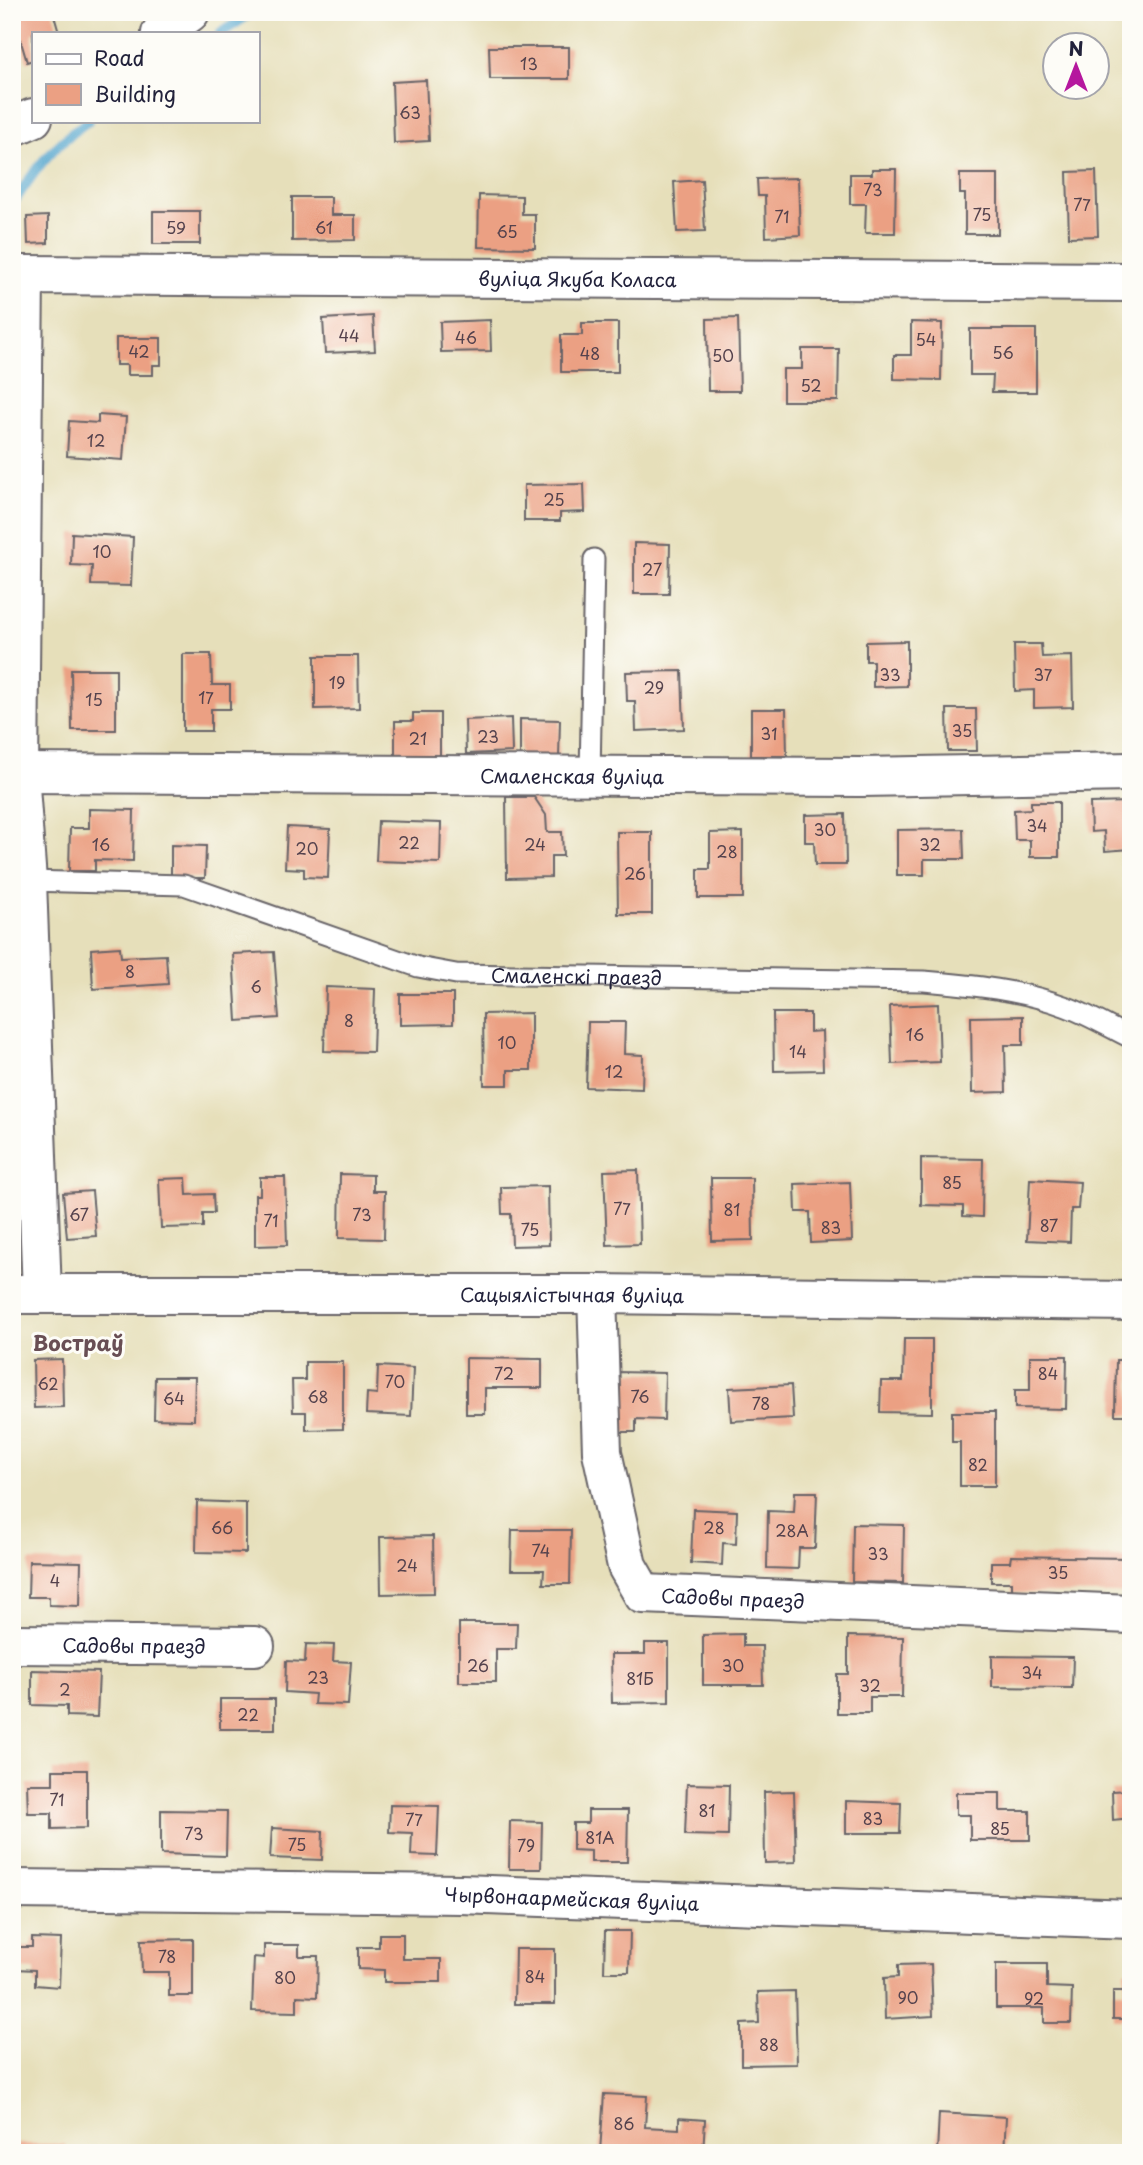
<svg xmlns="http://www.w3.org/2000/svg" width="1143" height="2165" font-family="'Playpen Sans',sans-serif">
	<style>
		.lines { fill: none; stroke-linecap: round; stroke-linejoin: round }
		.stream { stroke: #52a5cd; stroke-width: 10 }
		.building { fill: #eba083 }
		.service-casing { stroke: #676467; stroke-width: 23 }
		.minor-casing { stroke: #676467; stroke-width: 42 }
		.secondary-casing { stroke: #676467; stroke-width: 42 }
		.service { stroke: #fff; stroke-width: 19 }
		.minor { stroke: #fff; stroke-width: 38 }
		.secondary { stroke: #fff; stroke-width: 38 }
		.labels { text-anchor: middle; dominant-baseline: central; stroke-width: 6; stroke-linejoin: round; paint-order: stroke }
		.number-label { font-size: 16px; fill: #54424d }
		.street-label { font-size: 19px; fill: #22223b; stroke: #fdfcf7 }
		.neighbourhood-label { font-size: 21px; font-weight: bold; fill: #684e54; stroke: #fdfcf7 }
	</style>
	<rect width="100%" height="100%" fill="#fdfcf7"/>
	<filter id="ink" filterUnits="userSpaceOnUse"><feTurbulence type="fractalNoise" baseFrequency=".0143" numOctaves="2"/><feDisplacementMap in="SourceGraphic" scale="14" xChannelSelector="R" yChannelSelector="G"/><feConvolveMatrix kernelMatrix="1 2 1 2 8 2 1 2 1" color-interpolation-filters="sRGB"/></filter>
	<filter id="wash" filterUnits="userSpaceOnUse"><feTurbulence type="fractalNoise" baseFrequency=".00686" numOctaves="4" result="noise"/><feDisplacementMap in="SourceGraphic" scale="28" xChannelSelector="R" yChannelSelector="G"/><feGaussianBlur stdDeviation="1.57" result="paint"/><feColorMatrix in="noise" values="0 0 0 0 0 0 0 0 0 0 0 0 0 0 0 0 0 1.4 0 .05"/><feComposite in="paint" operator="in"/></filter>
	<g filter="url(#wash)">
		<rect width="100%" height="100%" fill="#e6dfba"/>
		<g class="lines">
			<path class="stream" d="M221,33L253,12
				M12,205C37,167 50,148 88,121"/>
		</g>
		<g id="blocks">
			<path class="building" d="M12,12H53L59,33H33V60L27,62L16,25L12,26Z
				M489,47H569V79H490Z
				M426,80L429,141L394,143L392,82Z
				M872,169H896L895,233H865L866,204H850V174H872Z
				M1096,171L1098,236L1069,237L1067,172Z
				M960,174H998V234H965V194H960Z
				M798,178L800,235L766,237L765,196H758L757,179Z
				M702,180L705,231L677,232L674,182Z
				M479,195L522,196V214H535V248L478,247Z
				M292,197H331V215H355V240L292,241Z
				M153,211H200V244H153Z
				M48,216V243L28,244L27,217Z
				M373,316L375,351L325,353L323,319Z
				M738,318L740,391H708L707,319Z
				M490,320L491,351L441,352L440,322Z
				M911,322L942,323L941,380L894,379V355H911Z
				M582,323H618V372H561V335H582Z
				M970,329H1036V392H992L993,375H970Z
				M116,338H161V365H153V375H127V365H116Z
				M802,349H839L838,401H783V369H802Z
				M98,415L126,417L123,460L67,456L69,421L98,423Z
				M584,484L585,512L560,513V521H524V485Z
				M72,533L133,537L131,586L91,585L92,566L71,565Z
				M634,543L670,544L669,594H634Z
				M907,641V686L873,687V661H866V642Z
				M1014,644H1041L1042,657L1072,656L1073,707L1034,708V690L1015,691Z
				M183,654H211L212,685H230V709H211V731H183Z
				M315,656H358L359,708L315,709Z
				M71,669H116V730H72Z
				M682,671L684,729L636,731L635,701H627L626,672Z
				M751,709H786L787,756H751Z
				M947,709H976L977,751H948Z
				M413,713H440V756H395V721H413Z
				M511,718L512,752L466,754L465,720Z
				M520,719L560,720L559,758L520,757Z
				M506,797H534L546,815L547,832H562L563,856H551V877L507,878Z
				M1031,802H1059V857H1030V840H1015L1014,810L1031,809Z
				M1131,802V849L1105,851L1104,831L1091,832L1090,803Z
				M89,809L134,810L133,861L95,860V871H69L70,828H89Z
				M845,814L846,865H815L814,842H805V815Z
				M378,821L441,823L440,863L376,861Z
				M287,827L330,829L328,878L304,877V869L285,868Z
				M963,829L964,859H924V875H897V830Z
				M617,832H652V914H618Z
				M743,832V898H698V869H710V833Z
				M171,845L206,846L205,878H171Z
				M120,947L121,957L166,955L168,984L93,989L91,949Z
				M274,952L279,1018L237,1021L233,954Z
				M326,987L375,989L373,1052L324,1051Z
				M400,994H453V1024L400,1025Z
				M938,1004L940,1062L892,1064L890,1006Z
				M531,1013V1070H508V1085H484L483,1014Z
				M773,1013H810V1032L822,1031L823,1070L774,1071Z
				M1023,1016V1045H1005L1006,1092L972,1093L971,1017Z
				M588,1022H625L624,1054L643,1055L642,1089L586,1087Z
				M921,1158L983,1159L982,1217L963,1216V1206L921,1205Z
				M638,1170L640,1244L607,1245L604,1171Z
				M340,1174L373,1175V1191H385L384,1239L339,1238Z
				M260,1177H285L287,1245L255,1246V1195H260Z
				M186,1178L187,1195L213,1194L214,1213H203V1227L161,1228L159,1179Z
				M711,1178H752L753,1240L712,1241Z
				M1030,1179L1080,1182L1078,1209H1071L1070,1242L1027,1240Z
				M850,1182L852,1241L811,1243L810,1212H796L795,1184Z
				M548,1186L549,1245L512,1246L511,1214H502L501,1187Z
				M92,1191L96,1236L67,1238L63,1193Z
				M904,1339H932V1413L880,1412L881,1381H903Z
				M1030,1356H1067L1066,1409L1015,1408V1390H1030Z
				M466,1358L542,1359V1388H485V1414H466Z
				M62,1359L63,1407L34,1408L33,1360Z
				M1116,1360H1131V1415H1115Z
				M305,1362H343V1429L306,1430V1412H293L292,1380H305Z
				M378,1366L413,1368L411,1416L366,1414L367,1393L377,1394Z
				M616,1372L665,1373L664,1420L636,1419V1432H614Z
				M155,1377H195L194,1420L154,1419Z
				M791,1385L793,1418L731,1421L729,1388Z
				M952,1412H995V1486H960V1442H952Z
				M795,1492H817L815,1548H799L798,1569L767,1568L768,1511L794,1512Z
				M197,1501L246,1503V1553L196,1552Z
				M693,1509L737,1511L736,1544L723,1543L722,1565L691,1563Z
				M853,1524L904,1525L903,1583L852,1582Z
				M512,1530H571L570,1584H543L544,1570H511Z
				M433,1536L434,1593L381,1594L380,1537Z
				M1011,1556L1126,1558L1125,1594L1012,1593V1582H991V1562H1010Z
				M29,1561L81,1562L80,1606L49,1605V1597H28Z
				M459,1623H517L516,1649H496V1682H459Z
				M743,1634V1646H762L763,1685H703V1635Z
				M848,1636L903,1637L902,1697H870V1713H837V1674H848Z
				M645,1643H669V1702L612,1703L611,1654H645Z
				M306,1644L334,1645L333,1661L351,1662L348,1705L314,1704L315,1694L285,1692L286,1661L305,1662Z
				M992,1656L1073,1657L1072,1688L992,1687Z
				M32,1670L99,1672L97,1717L67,1716V1706L32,1705Z
				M220,1699H275V1729H220Z
				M53,1770H87V1828L52,1829V1813H28L27,1784H53Z
				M687,1784L729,1785L728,1836L685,1835Z
				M1131,1790V1818L1113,1820L1112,1791Z
				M794,1791L796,1862L765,1863L764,1792Z
				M956,1793H1000V1811H1030V1840H970V1815H956Z
				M846,1801L901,1803L900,1833H846Z
				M390,1805L439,1806L437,1856L411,1855L412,1833L389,1832Z
				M161,1810L227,1811L226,1856L161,1854Z
				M588,1810H628L627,1862H591V1851L573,1850V1823H588Z
				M510,1821L542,1822L541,1869H509Z
				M272,1828L323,1831L322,1860L270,1858Z
				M605,1931H630L629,1972H604Z
				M379,1934H403V1959H441V1982H384V1970L358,1969V1947H379Z
				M32,1938L61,1939L59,1987L35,1985V1970L16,1969L17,1947H32Z
				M193,1939V1996H169V1972H142L141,1940Z
				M264,1945H299V1956H318L317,1997L297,1996V2012L252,2011L254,1957L264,1958Z
				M515,1949H555V2004H514Z
				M931,1964L933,2016L885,2019L884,1978L898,1977V1965Z
				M996,1964H1047V1987L1072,1988L1071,2023H1044V2008H996Z
				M1125,1970H1131V2019H1113V1991H1125Z
				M795,1991L797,2064L741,2065V2024L759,2023L758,1992Z
				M604,2094L647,2096L645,2127L679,2129V2118L705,2120L703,2153H677L678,2148L647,2146V2153L600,2152Z
				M939,2113L1006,2117L1004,2153H937Z
				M16,2144H65V2153H16Z"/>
		</g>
	</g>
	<g filter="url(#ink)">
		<use href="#blocks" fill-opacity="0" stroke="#676467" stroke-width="2"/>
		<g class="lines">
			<defs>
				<g id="service">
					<path d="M590,776L594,559"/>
					<path id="s1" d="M27,881L184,885L418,967L456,974L924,981C972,985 1022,990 1067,1007C1089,1015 1110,1028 1131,1038"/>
				</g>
				<g id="minor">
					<path d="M161,33L190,12"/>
					<path d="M12,127L33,118"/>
					<path id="s2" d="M12,773L862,777L1131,772"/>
					<path id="s3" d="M42,1294L27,881L19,773L24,275L1131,282"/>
					<path id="s4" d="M597,1294L602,1452L627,1566L643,1594L1131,1614"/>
					<path id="s5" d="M12,1644L255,1646"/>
					<path id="s6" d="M12,1889L461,1894L1131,1919"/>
				</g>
				<g id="secondary">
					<path id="s7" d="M12,1294H597L1131,1301"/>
				</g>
			</defs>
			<use href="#service" class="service-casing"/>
			<use href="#minor" class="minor-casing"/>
			<use href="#secondary" class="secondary-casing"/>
			<use href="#service" class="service"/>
			<use href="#minor" class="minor"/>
			<use href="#secondary" class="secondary"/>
		</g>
	</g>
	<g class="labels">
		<g class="number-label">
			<text x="529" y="63">13</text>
			<text x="410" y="112">63</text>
			<text x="873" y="189">73</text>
			<text x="1082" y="204">77</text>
			<text x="982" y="214">75</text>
			<text x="782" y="216">71</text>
			<text x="176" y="227">59</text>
			<text x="324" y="227">61</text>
			<text x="507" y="231">65</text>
			<text x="349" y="335">44</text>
			<text x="466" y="337">46</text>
			<text x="926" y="339">54</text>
			<text x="139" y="351">42</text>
			<text x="1003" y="352">56</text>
			<text x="590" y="353">48</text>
			<text x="723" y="355">50</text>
			<text x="811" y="385">52</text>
			<text x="96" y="440">12</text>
			<text x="554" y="499">25</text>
			<text x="102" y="551">10</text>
			<text x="652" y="569">27</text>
			<text x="890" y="674">33</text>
			<text x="1043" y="674">37</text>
			<text x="337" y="682">19</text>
			<text x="654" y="687">29</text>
			<text x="206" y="697">17</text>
			<text x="94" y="699">15</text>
			<text x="962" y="730">35</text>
			<text x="769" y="733">31</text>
			<text x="488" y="736">23</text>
			<text x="418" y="738">21</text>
			<text x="1037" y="825">34</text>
			<text x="825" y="829">30</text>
			<text x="409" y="842">22</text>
			<text x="101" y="844">16</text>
			<text x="535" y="844">24</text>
			<text x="930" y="844">32</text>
			<text x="307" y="848">20</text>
			<text x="727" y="851">28</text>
			<text x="635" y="873">26</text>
			<text x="130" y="971">8</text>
			<text x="256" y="986">6</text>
			<text x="349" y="1020">8</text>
			<text x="915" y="1034">16</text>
			<text x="507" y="1042">10</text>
			<text x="798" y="1051">14</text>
			<text x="614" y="1071">12</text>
			<text x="952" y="1182">85</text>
			<text x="622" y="1208">77</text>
			<text x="732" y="1209">81</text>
			<text x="79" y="1214">67</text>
			<text x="362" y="1214">73</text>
			<text x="271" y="1220">71</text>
			<text x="1049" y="1225">87</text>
			<text x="831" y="1227">83</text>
			<text x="530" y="1229">75</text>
			<text x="504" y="1373">72</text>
			<text x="1048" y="1373">84</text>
			<text x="395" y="1381">70</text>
			<text x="48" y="1383">62</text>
			<text x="318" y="1396">68</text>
			<text x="640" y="1396">76</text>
			<text x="174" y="1398">64</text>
			<text x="761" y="1403">78</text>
			<text x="978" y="1464">82</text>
			<text x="222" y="1527">66</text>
			<text x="714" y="1527">28</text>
			<text x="792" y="1530">28А</text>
			<text x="541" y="1550">74</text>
			<text x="878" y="1553">33</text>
			<text x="407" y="1565">24</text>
			<text x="1058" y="1572">35</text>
			<text x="55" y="1580">4</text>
			<text x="478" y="1665">26</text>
			<text x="733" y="1665">30</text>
			<text x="1032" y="1672">34</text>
			<text x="318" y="1677">23</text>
			<text x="640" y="1678">81Б</text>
			<text x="870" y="1685">32</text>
			<text x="65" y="1689">2</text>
			<text x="248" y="1714">22</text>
			<text x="57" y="1799">71</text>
			<text x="707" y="1810">81</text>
			<text x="873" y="1818">83</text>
			<text x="414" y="1819">77</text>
			<text x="1000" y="1828">85</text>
			<text x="194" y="1833">73</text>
			<text x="600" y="1837">81А</text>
			<text x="297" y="1844">75</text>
			<text x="526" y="1845">79</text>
			<text x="167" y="1956">78</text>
			<text x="535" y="1976">84</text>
			<text x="285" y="1977">80</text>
			<text x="908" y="1997">90</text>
			<text x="1034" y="1998">92</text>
			<text x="769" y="2044">88</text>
			<text x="624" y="2123">86</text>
		</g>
		<g class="street-label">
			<text stroke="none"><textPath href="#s3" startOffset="1573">вуліца Якуба Коласа</textPath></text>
			<text stroke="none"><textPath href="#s2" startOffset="560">Смаленская вуліца</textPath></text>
			<text stroke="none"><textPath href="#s1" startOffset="564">Смаленскі праезд</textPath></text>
			<text stroke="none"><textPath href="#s7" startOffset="560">Сацыялістычная вуліца</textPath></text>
			<text stroke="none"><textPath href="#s4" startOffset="397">Садовы праезд</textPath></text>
			<text stroke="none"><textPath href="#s5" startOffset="122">Садовы праезд</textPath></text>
			<text stroke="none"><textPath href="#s6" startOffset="560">Чырвонаармейская вуліца</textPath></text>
		</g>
		<g class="neighbourhood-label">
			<text x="78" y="1342">Востраў</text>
		</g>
	</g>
	<rect width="1143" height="2165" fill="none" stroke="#fdfcf7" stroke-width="42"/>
	<rect x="32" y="32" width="228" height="91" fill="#fdfcf7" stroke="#a5a5ac" stroke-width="2"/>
	<rect x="46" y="54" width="35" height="10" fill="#ffffff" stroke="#a5a5ac" stroke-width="2"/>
	<text x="94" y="66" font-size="21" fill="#22223b">Road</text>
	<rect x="46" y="84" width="35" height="21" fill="#eba083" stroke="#a5a5ac" stroke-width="2"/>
	<text x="94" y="102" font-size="21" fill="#22223b">Building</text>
	<g transform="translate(1076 66)"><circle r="33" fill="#fdfcf7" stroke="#a5a5ac" stroke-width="2"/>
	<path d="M0-5L12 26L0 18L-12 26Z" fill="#b5179e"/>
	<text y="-10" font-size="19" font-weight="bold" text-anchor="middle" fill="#22223b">N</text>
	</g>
</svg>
